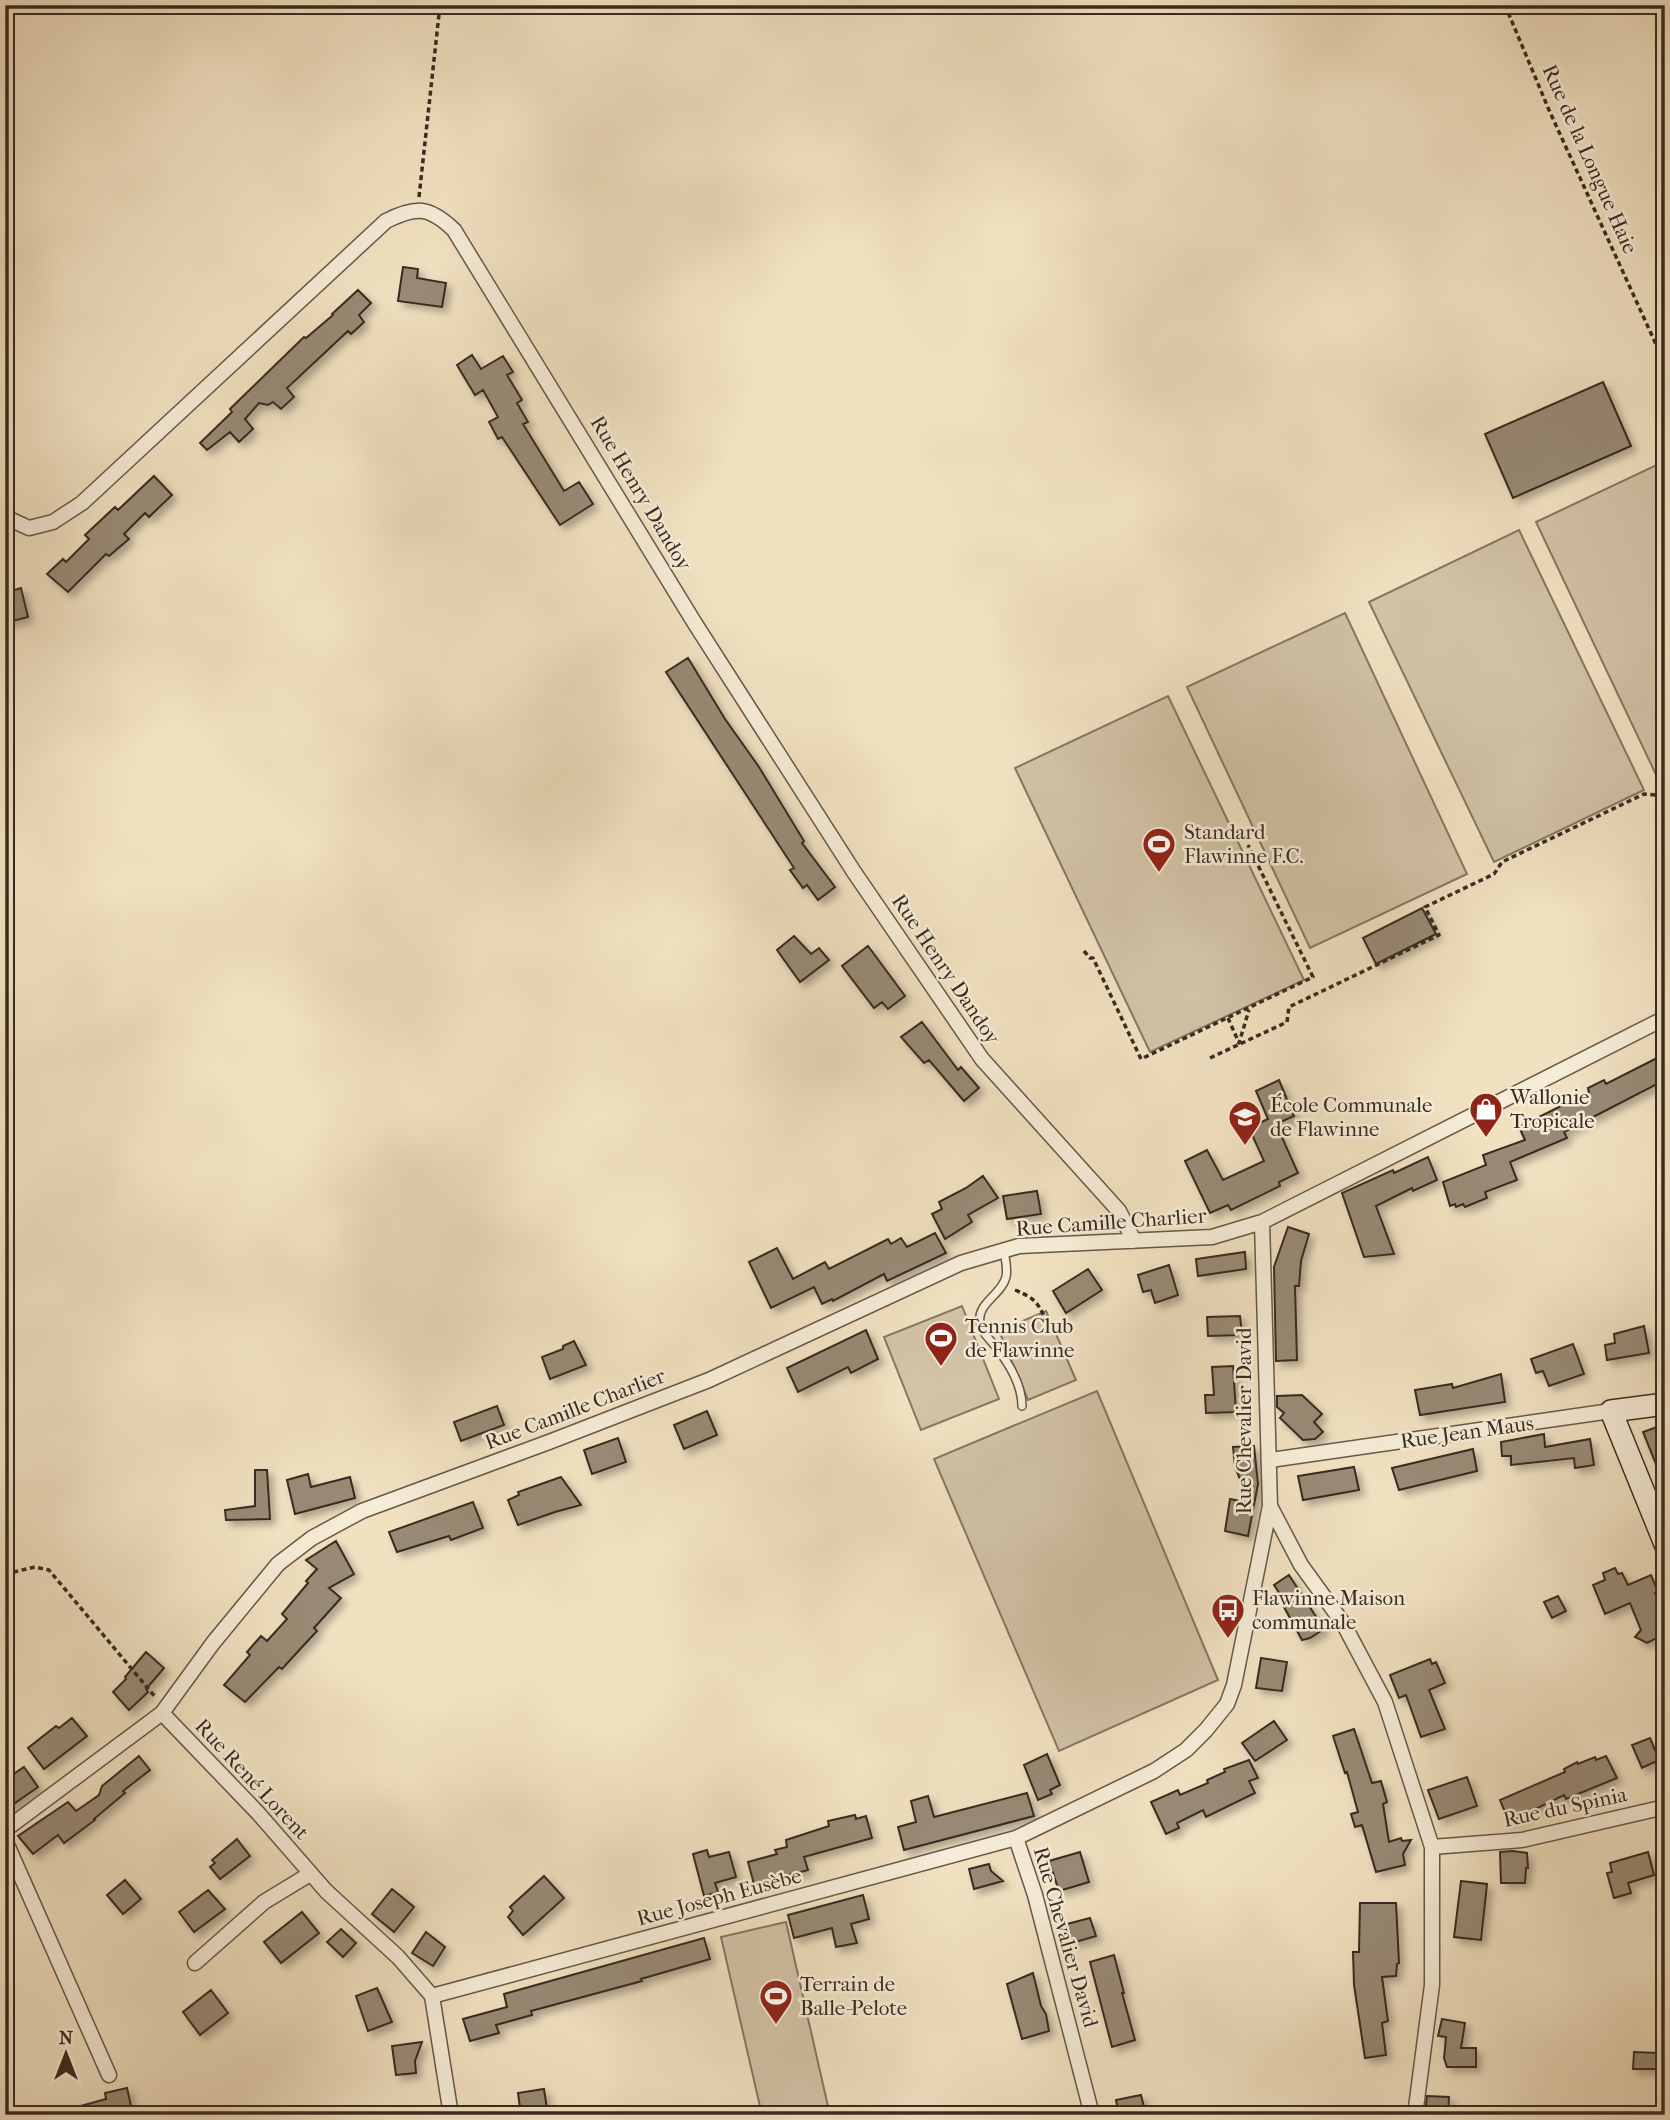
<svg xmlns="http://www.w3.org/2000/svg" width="1670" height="2120" font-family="'IM FELL French Canon',serif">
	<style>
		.green { fill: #d2c2a6; stroke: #857663; stroke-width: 2 }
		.building { fill: #988a74; stroke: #382b20; stroke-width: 2; filter: url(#shadow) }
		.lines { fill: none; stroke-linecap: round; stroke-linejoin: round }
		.lane-casing { stroke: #665848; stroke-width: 10 }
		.street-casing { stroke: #665848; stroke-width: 17 }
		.secondary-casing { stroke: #382b20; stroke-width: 24 }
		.path { stroke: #382b20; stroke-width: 3.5; stroke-dasharray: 5 3.5; stroke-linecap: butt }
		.lane { stroke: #f6ecd7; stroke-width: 7 }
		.street { stroke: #f6ecd7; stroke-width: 14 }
		.secondary { stroke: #f6ecd7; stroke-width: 21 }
		.labels { text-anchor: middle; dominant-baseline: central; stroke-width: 5; stroke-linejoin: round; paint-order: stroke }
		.street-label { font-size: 21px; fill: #382b20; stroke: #f6ecd7 }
		.poi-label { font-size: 21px; fill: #382b20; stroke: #f6ecd7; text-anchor: start }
	</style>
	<defs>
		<filter id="shadow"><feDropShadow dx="5" dy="5" stdDeviation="3.5" flood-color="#0004"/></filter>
	</defs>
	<rect width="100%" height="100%" fill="#f1e1c1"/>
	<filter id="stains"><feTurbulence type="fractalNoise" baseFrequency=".00286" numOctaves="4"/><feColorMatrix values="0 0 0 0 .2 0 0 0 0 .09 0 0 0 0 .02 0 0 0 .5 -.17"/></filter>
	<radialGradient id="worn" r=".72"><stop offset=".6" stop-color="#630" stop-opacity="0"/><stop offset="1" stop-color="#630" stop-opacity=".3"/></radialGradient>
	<path class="green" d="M1665,461V781L1660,783L1536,522Z
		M1519,530L1644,790L1494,862L1369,602Z
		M1345,613L1467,874L1310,948L1187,687Z
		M1168,696L1304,980L1150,1052L1015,768Z
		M962,1306L999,1399L921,1430L884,1337Z
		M1046,1311L1076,1380L1028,1400L999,1331Z
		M1097,1391L1218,1680L1059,1751L934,1459Z
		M786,1922L830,2115H762L721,1937Z"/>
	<path class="building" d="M403,267L418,269L417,278L446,283L442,307L398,301Z
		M358,290L371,303L359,315L364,322L351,334L348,331L287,388L294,397L281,409L273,402L268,405L259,403L245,419L253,429L239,442L230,432L207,450L200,443L232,412L230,409L304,337L306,338L333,315L332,314Z
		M472,355L481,369L503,356L513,372L507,375L522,400L517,403L528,422L523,424L564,491L579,482L593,504L560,525L502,437L498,439L489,422L498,417L483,390L475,395L457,365Z
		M1603,382L1631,446L1513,498L1485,434Z
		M154,476L172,495L149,517L145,513L124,534L129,539L109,556L106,554L68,592L47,574L63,559L66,562L89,539L85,535L115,507L118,510Z
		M21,588L28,617L5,623V593Z
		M688,658L725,719L759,767L804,841L802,843L835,887L818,900L807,885L803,888L790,870L794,868L666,672Z
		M1422,908L1436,934L1376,964L1363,938Z
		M794,936L811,954L819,948L829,960L800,982L777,950Z
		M868,946L905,996L888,1009L882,1002L874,1008L842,966Z
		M922,1022L958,1070L961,1067L979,1088L964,1101L929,1060L924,1063L901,1037Z
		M1665,1054V1080L1564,1132L1567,1138L1510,1162L1517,1180L1485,1192L1487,1198L1465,1207L1463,1204L1456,1207L1455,1204L1450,1206L1443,1182L1486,1165L1483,1155L1525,1140L1519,1127L1589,1092L1588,1088L1604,1080L1606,1084Z
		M1279,1080L1294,1116L1276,1124L1298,1173L1279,1182L1280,1186L1231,1210L1228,1205L1210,1213L1185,1161L1207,1150L1223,1180L1264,1161L1249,1128L1268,1119L1256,1091Z
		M1428,1157L1437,1180L1413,1191L1412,1188L1376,1206L1394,1254L1364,1257L1342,1193L1393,1170L1394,1173Z
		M983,1176L998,1198L968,1215L972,1222L945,1239L932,1214L942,1209L939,1202L966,1188Z
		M1037,1191L1041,1214L1007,1219L1003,1196Z
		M1288,1227L1309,1234L1301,1261L1299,1286H1295L1297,1360L1276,1361L1274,1267Z
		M935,1233L946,1253L887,1281L884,1274L833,1301L832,1299L822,1304L814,1287L771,1308L749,1262L777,1248L793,1279L825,1262L829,1269L888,1239L891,1244L901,1238L907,1247Z
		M1245,1252L1246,1269L1198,1276L1196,1259Z
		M1169,1265L1178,1295L1155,1303L1151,1290L1143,1292L1138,1275Z
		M1088,1269L1102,1290L1066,1313L1053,1291Z
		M1240,1316L1242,1335L1208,1336L1207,1317Z
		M1644,1326L1649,1353L1607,1360L1605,1345L1615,1343L1614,1334Z
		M866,1330L878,1359L851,1373L848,1367L798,1392L787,1368Z
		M574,1341L586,1365L550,1379L542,1357L563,1349V1346Z
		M1573,1344L1584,1374L1549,1386L1543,1371L1536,1373L1531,1359Z
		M1233,1366L1236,1412L1206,1413L1205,1395H1214L1212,1367Z
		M1501,1374L1505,1402L1420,1415L1415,1390L1452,1384L1453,1388Z
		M1302,1395L1322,1414L1314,1422L1323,1432L1315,1439L1303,1440L1280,1418L1284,1413L1277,1407V1396Z
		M497,1406L504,1425L461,1441L454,1422Z
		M707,1411L717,1435L684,1449L674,1425Z
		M1665,1424V1484H1664L1643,1432Z
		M1544,1434L1545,1447L1590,1439L1594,1465L1575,1468L1574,1458L1511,1465V1456H1502L1501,1442Z
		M618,1438L626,1462L592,1474L584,1450Z
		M1254,1446L1258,1484L1248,1536L1225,1531L1230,1499L1250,1503L1235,1467L1233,1447Z
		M1473,1449L1477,1471L1399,1490L1392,1468Z
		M1354,1467L1359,1490L1303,1500L1298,1476Z
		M255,1470H267L270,1519L226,1520L225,1510L255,1506Z
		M308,1474L311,1487L350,1477L355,1498L295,1514L287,1480Z
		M561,1477L581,1505L555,1512L518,1525L508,1500L519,1495L518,1492Z
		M473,1502L483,1528L451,1540L449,1536L397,1552L389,1532Z
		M336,1541L354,1574L329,1588L341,1598L314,1628L317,1631L303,1646L282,1669L279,1667L245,1702L224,1685L250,1655L247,1652L261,1636L267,1641L287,1619L282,1614L308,1583L306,1581L317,1569L306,1560Z
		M1615,1568L1618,1574L1622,1573L1628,1585L1651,1575L1658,1592L1655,1593L1665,1615V1634L1647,1643L1635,1637L1641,1630L1630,1603L1605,1614L1593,1585L1605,1580L1603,1573Z
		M1289,1575L1324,1629L1310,1638L1302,1640L1284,1607L1287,1605L1274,1585Z
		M1558,1596L1566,1611L1552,1618L1544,1602Z
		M146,1652L164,1668L146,1689L148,1692L129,1710L113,1692L126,1679L125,1677Z
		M1261,1658L1287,1662L1282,1691L1256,1688Z
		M1430,1659L1432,1664L1436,1662L1445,1683L1429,1690L1445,1729L1421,1737L1406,1695L1399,1698L1390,1675Z
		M72,1718L87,1736L44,1769L28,1748L56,1726L59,1728Z
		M1274,1721L1287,1740L1255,1761L1242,1743Z
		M1354,1729L1372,1783L1381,1781L1387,1802L1383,1804L1389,1842L1401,1838L1402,1841L1411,1840L1403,1854L1405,1865L1376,1872L1362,1825L1355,1827L1351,1814L1358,1812L1347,1772L1345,1773L1333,1736Z
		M1650,1738L1659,1760L1642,1768L1632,1745Z
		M1047,1754L1060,1785L1050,1790L1052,1794L1038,1800L1024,1765Z
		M139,1756L150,1770L123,1791L125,1793L94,1819L95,1820L64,1843L58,1835L33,1854L18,1836L68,1802L76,1811L99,1795L102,1786Z
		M1606,1756L1617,1778L1566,1799L1564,1795L1509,1822L1500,1800L1565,1772L1564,1769L1577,1762L1578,1764L1595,1757L1596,1760Z
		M1249,1760L1258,1778L1249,1781L1255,1793L1206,1817L1203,1810L1177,1823L1179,1828L1166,1834L1151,1802L1178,1790L1180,1795L1208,1783L1207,1780L1225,1772L1224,1769Z
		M24,1767L38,1787L5,1810V1780Z
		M1467,1777L1477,1806L1439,1819L1428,1790Z
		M1027,1793L1034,1816L904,1850L898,1827L916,1822L911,1801L928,1796L934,1817Z
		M855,1815L856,1819L866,1816L872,1838L804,1857L808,1870L754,1884L748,1862L777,1854L775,1850L787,1847L786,1840L829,1826L828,1821Z
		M237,1839L250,1856L220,1879L210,1867L215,1863L212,1860Z
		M707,1850L709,1857L729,1852L736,1877L715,1883L718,1892L704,1896L693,1854Z
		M1513,1851L1527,1853L1528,1868H1526L1525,1883H1501L1500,1852Z
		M1080,1852L1089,1882L1059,1891L1049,1861Z
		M1648,1852L1654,1875L1628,1883L1631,1893L1614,1898L1607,1873L1612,1872L1610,1863Z
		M989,1864L991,1871L1003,1881L974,1889L969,1869Z
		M544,1876L564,1898L523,1935L508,1917L513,1911L510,1907Z
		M125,1880L141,1899L123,1914L107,1895Z
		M1461,1881L1487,1884L1481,1940L1454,1937Z
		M392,1889L414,1907L394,1932L372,1914Z
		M208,1890L225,1909L194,1932L179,1912Z
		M863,1895L869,1919L851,1924L857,1943L836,1947L832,1928L794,1938L788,1915Z
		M1360,1903H1396L1399,1963L1397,1964L1396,1976L1382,1977L1388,2021L1382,2023L1386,2055L1365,2058L1354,1985L1353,1952H1359Z
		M302,1912L319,1933L281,1963L264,1942Z
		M1090,1918L1096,1936L1072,1943L1067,1924Z
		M341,1929L356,1943L343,1957L327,1942Z
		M426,1932L445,1947L433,1966L412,1953Z
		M704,1938L710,1959L641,1979L642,1981L531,2011L532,2015L496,2025L499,2033L470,2041L463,2019L507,2007L504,1994Z
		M1114,1955L1124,1993H1122L1135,2040L1112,2047L1090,1962Z
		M1033,1973L1041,2006L1046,2014L1049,2031L1022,2039L1007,1984Z
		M377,1988L392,2022L368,2031L356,1996Z
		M211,1990L228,2013L200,2035L183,2012Z
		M1442,2019L1465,2023L1461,2048H1476V2067H1447L1444,2058L1446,2037L1438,2036Z
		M422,2042L415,2061L416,2073L396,2075L392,2046Z
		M1634,2052L1657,2053V2069H1633Z
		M127,2088L133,2115H66V2110L106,2099L105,2093Z
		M544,2089L548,2115H521L518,2093Z
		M1141,2095L1146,2115H1119L1116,2100Z
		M1427,2096L1449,2097L1448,2114L1425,2113Z"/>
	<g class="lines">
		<defs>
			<path id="lane" d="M1004,1250C1005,1259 1008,1268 1006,1277C1001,1296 976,1303 980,1324C981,1332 990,1339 995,1346C1008,1362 1022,1385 1022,1406"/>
			<path id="street" d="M5,517L29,528L53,522L82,503L386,221C416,206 429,206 454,230L694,622L854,872L982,1059L1119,1211L1134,1241
				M1270,1460L1611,1411
				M1270,1506L1301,1565L1343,1623L1385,1702L1432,1847V1985L1415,2115
				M162,1713L258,1813L326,1891L398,1957L432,1996L451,2115
				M5,1830L162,1713L213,1643L278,1564L312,1538L362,1511L549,1442L709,1380L961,1263L1019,1246L1212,1237L1262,1222L1665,1018
				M1016,1838L1035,1895L1092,2115
				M5,1840L109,2075
				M1432,1847L1522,1840L1665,1807
				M195,1963L264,1902L310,1874
				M432,1996L1016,1838L1154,1771L1186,1750L1206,1730L1227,1704L1234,1685L1270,1506L1262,1222"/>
			<path id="secondary" d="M1665,1404L1611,1411L1665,1544"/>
		</defs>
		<use href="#lane" class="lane-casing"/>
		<use href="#street" class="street-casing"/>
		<use href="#secondary" class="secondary-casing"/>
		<path class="path" d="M1505,5L1549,110L1665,364
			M419,197L440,5
			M1084,951L1090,958H1093L1141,1059L1313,977L1248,845
			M1228,1018L1239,1043L1249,1010
			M1210,1058L1287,1022L1289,1007L1439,935L1425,907L1494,874L1502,862L1644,794L1665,796
			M1015,1290C1037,1299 1039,1304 1048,1326
			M5,1574L35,1567L49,1570L156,1698"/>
		<use href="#lane" class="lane"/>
		<use href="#street" class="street"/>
		<use href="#secondary" class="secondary"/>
	</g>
	<defs>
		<symbol id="stadium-pin" viewBox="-11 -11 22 30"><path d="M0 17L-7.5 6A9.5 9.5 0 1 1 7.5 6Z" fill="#8f2418" stroke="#f6ecd7"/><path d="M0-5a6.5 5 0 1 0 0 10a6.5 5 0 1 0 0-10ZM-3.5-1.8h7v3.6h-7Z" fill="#fff"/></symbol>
		<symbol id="shop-pin" viewBox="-11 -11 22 30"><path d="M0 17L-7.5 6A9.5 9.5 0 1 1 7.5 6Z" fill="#8f2418" stroke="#f6ecd7"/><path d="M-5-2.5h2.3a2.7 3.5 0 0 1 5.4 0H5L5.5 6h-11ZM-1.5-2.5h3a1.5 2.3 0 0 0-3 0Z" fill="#fff"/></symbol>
		<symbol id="school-pin" viewBox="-11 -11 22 30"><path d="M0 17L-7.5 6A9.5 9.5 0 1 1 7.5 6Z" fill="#8f2418" stroke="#f6ecd7"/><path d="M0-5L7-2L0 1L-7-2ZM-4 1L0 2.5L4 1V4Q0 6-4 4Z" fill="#fff"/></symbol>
		<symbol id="bus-pin" viewBox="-11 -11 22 30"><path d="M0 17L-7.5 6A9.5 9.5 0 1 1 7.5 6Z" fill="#8f2418" stroke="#f6ecd7"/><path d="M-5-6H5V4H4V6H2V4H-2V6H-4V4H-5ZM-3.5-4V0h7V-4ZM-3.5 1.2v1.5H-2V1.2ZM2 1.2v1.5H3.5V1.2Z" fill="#fff"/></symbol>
	</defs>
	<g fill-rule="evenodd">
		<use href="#stadium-pin" x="1140" y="825" width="38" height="52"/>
		<use href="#shop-pin" x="1467" y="1090" width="38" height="52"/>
		<use href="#school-pin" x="1226" y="1098" width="38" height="52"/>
		<use href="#stadium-pin" x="922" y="1319" width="38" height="52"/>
		<use href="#bus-pin" x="1209" y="1591" width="38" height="52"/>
		<use href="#stadium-pin" x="757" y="1977" width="38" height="52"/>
	</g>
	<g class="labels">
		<g class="street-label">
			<text transform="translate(1590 159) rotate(66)">Rue de la Longue Haie</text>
			<text transform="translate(641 493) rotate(59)">Rue Henry Dandoy</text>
			<text transform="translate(946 969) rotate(56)">Rue Henry Dandoy</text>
			<text transform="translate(1111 1222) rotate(-4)">Rue Camille Charlier</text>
			<text transform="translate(575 1409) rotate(-21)">Rue Camille Charlier</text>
			<text transform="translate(1244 1421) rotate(-90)">Rue Chevalier David</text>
			<text transform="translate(1467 1432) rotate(-8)">Rue Jean Maus</text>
			<text transform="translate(252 1779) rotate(47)">Rue René Lorent</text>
			<text transform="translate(1565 1807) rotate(-12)">Rue du Spinia</text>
			<text transform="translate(719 1897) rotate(-15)">Rue Joseph Eusèbe</text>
			<text transform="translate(1066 1937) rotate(74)">Rue Chevalier David</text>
		</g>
		<g class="poi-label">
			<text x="1184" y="832">Standard<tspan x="1184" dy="24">Flawinne F.C.</tspan></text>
			<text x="1510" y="1097">Wallonie<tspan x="1510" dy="24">Tropicale</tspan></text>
			<text x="1270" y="1105">École Communale<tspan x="1270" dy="24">de Flawinne</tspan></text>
			<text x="965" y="1326">Tennis Club<tspan x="965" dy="24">de Flawinne</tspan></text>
			<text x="1252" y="1598">Flawinne Maison<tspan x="1252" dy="24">communale</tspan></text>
			<text x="800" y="1984">Terrain de<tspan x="800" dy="24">Balle-Pelote</tspan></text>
		</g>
	</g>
	<rect width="1670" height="2120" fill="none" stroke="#f1e1c1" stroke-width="28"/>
	<rect x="7" y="7" width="1656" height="2106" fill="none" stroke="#382b20" stroke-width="3.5"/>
	<rect x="14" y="14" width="1642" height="2092" fill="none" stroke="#382b20" stroke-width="2"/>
	<g transform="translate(66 2054)" stroke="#f6ecd7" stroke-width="5" paint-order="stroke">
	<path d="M0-5L12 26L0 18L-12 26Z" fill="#382b20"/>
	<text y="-10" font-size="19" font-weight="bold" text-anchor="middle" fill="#382b20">N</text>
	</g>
	<rect width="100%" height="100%" filter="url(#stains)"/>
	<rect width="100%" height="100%" fill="url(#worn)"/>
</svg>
